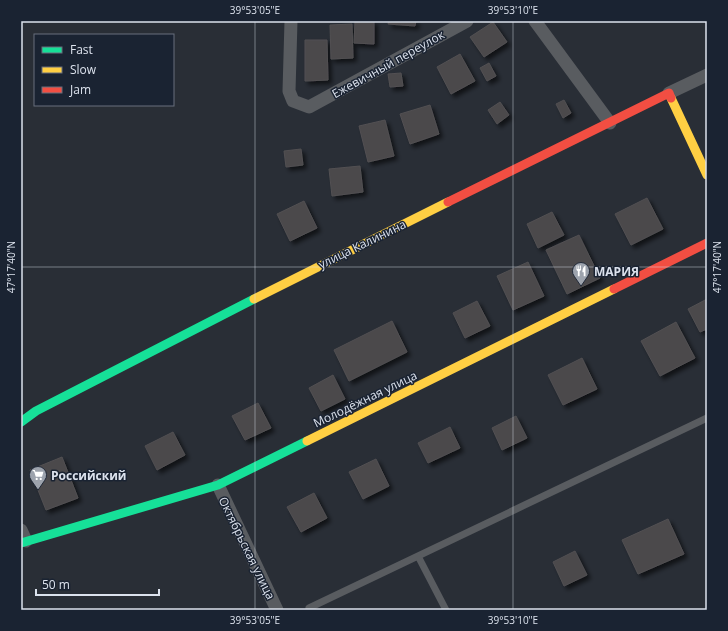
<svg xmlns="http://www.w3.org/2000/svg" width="728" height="631" font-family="'Open Sans',sans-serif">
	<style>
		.building { fill: #4b494c; stroke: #525052; filter: url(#shadow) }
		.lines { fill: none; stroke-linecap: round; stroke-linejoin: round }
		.lane { stroke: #595c60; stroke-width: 7 }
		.street { stroke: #595c60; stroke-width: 13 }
		.fast { stroke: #16e098; stroke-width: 9 }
		.slow { stroke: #ffcf43; stroke-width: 9 }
		.jam { stroke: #f24e42; stroke-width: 9 }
		.ticks { fill: none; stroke: #dce2ed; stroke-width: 1; stroke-opacity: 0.45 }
		.labels { text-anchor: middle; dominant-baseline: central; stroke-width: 3; stroke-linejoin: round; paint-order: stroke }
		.street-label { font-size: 12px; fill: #dce2ed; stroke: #1a2332 }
		.poi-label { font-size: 12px; font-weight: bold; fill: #dce2ed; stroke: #1a2332; text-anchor: start }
		.neatline { fill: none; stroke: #dce2ed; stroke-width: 1.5 }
		.ticks-label { font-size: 10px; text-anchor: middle; fill: #dce2ed }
	</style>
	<defs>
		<filter id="shadow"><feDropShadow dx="3.5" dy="3.5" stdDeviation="2" flood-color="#0009"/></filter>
	</defs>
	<rect width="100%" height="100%" fill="#292e36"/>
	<path class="building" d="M355,21H374V44L354,43Z
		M389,21H416L415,26L388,24Z
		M493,22L507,42L484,57L470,37Z
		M352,24L353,58L331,59L330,25Z
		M305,40H327L328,80L305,81Z
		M460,54L475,81L451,94L437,67Z
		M489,63L496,76L487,81L480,68Z
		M401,73L403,86L390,87L388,74Z
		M564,100L571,113L563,118L556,104Z
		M500,102L509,115L497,124L488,110Z
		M430,105L439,134L410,144L400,114Z
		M385,120L394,156L368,162L359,126Z
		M301,149L303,165L286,167L284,151Z
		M360,166L363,192L332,196L329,169Z
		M647,198L663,229L631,245L615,214Z
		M304,201L317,228L290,241L277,214Z
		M552,212L564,235L538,248L527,224Z
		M579,235L600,278L567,294L546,250Z
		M528,262L544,296L513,310L497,276Z
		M707,299V329L700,332L688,309Z
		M477,301L490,326L465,338L453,313Z
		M392,321L407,352L349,381L334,350Z
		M676,322L695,358L660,376L641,341Z
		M582,358L597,389L563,405L548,375Z
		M333,375L345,399L321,411L309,388Z
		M258,403L271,428L245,440L232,416Z
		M516,416L527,438L502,450L492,428Z
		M450,427L460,448L428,463L418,443Z
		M173,432L185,455L157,470L145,446Z
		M62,457L78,498L46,510L30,470Z
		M376,459L389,486L363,499L349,472Z
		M314,493L327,518L301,532L287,507Z
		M668,519L684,554L638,574L622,540Z
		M575,551L587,575L564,586L553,562Z"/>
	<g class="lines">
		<path class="lane" d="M418,556L446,610
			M309,608L707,418"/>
		<path class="street" d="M291,21L289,91L293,101L309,107L467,21
			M535,21L610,123
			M669,93L707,75
			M218,485L277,610
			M21,530L26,541"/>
		<path class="fast" d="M21,422L36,411L254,299
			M21,543L218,485L307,441"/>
		<path class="slow" d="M671,98L707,175
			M254,299L448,202
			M307,441L614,289"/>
		<path class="jam" d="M448,202L669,93L671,98
			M614,289L707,243"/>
	</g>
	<path class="ticks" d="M255,21V610M513,21V610M21,267H707"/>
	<defs>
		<symbol id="restaurant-pin" viewBox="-11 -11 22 30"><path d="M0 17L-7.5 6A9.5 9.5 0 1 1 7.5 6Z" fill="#9da3ad" stroke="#1a2332"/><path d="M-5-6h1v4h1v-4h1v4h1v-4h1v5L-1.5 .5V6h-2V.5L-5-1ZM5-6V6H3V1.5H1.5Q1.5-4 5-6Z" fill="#fff"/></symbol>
		<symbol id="supermarket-pin" viewBox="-11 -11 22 30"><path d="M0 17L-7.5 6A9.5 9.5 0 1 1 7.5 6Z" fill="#9da3ad" stroke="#1a2332"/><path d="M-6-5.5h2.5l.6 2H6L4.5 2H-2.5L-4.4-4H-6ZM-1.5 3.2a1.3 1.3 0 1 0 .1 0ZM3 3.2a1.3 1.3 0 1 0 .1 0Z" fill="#fff"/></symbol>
	</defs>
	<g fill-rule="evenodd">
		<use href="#restaurant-pin" x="571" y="261" width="20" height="27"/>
		<use href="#supermarket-pin" x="28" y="465" width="20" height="27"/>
	</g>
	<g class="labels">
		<g class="street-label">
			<text transform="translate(388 64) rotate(-29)">Ежевичный переулок</text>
			<text transform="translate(362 244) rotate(-26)">улица Калинина</text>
			<text transform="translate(365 399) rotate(-26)">Молодёжная улица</text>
			<text transform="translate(247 548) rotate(64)">Октябрьская улица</text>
		</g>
		<g class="poi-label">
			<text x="594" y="271">МАРИЯ</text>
			<text x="51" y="475">Российский</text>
		</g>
	</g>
	<rect width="728" height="631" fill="none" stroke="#1a2332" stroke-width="44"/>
	<rect x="34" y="34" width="140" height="72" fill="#1a2332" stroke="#686f7d"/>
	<rect x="42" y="47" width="20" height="6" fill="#16e098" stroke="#686f7d"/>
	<text x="70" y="54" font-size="12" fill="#dce2ed">Fast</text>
	<rect x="42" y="67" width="20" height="6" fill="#ffcf43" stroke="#686f7d"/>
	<text x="70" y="74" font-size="12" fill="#dce2ed">Slow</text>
	<rect x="42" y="87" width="20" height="6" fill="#f24e42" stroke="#686f7d"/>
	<text x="70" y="94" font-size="12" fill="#dce2ed">Jam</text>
	<path d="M36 589v6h123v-6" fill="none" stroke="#dce2ed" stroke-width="2"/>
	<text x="42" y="589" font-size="12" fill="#dce2ed" stroke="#1a2332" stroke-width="3" paint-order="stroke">50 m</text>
	<rect x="22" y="22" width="684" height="587" class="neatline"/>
	<g class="ticks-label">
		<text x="255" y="14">39°53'05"E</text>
		<text x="513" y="14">39°53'10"E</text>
		<text transform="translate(11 267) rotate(-90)" y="4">47°17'40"N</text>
		<text transform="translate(717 267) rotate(-90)" y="4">47°17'40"N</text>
		<text x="255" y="624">39°53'05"E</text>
		<text x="513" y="624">39°53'10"E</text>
	</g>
</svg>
